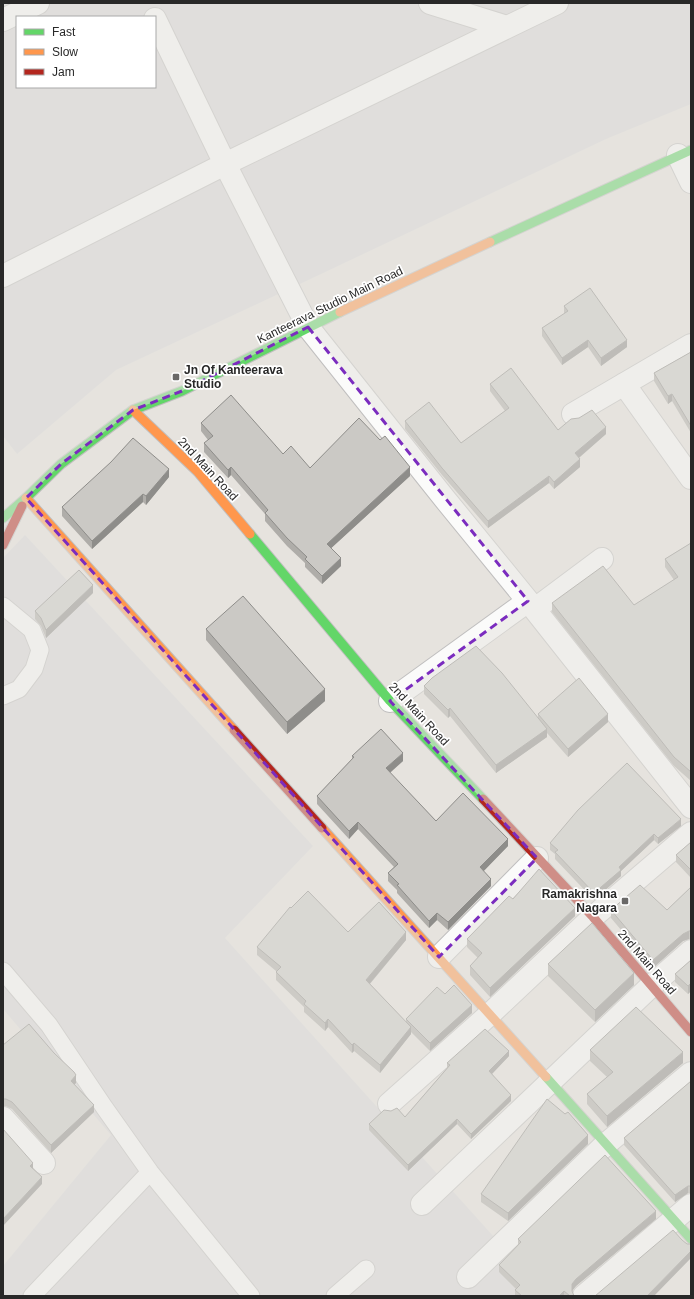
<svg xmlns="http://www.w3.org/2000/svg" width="694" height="1299" font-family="Helvetica,sans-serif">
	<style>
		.industrial { fill: #dad8da; fill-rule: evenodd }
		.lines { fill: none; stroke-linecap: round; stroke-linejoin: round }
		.lane-casing { stroke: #c0bfbf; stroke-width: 19 }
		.street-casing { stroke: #c0bfbf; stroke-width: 24 }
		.fast-casing { stroke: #c0bfbf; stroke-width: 11 }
		.slow-casing { stroke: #c0bfbf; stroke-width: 11 }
		.jam-casing { stroke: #c0bfbf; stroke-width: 11 }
		.lane { stroke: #fbfbfa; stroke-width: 17 }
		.street { stroke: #fbfbfa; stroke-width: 22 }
		.fast { stroke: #63d668; stroke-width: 9 }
		.slow { stroke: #ff974d; stroke-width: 9 }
		.jam { stroke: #b3261e; stroke-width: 9 }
		.wall { fill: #afada9 }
		.shaded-wall { fill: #8e8d8a }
		.building { fill: #cbc9c5; stroke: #8e8d8a }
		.marked { fill: none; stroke: #7b2cbf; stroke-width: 3; stroke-dasharray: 8 5; stroke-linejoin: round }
		.poi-dot { fill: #6a6968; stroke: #fff; stroke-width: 1.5 }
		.labels { text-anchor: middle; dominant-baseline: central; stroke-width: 3.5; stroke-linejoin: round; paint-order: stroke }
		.street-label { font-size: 12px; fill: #282828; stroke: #fff }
		.poi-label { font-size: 12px; font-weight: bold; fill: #282828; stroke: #fff; text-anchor: start }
	</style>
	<rect width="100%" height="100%" fill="#e6e3de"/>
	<path class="industrial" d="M3,3H691V104L606,139L321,274L116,370L17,454L3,436ZM17,17H155V87H17Z
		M25,535L313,846L225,938L547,1296H3V1266L111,1135L3,1009V558Z"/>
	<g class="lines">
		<defs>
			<path id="lane" d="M3,606L32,630L40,650L34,669L19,689L3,696
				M3,971L49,1025L104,1107L150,1172L251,1296
				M32,1296L150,1172
				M335,1296L366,1269"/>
			<path id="street" d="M430,3L507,27
				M155,19L225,164L308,327L444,498L528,601L390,701
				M3,20L38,3
				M678,155L691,182
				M3,276L225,164L557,3
				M624,384L691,478
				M573,414L691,345
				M528,601L691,807
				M535,609L602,559
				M439,957L537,858
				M389,1104L490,1014L593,917L691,833
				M3,1118L44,1163
				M422,1204L651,986L691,951
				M468,1277L606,1144L691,1073
				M584,1296L691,1205"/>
			<path id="fast" d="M490,242L691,150
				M3,518L26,498L61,464L133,410L182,391L340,312
				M250,534L390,701L483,799
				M546,1077L691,1239"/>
			<path id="slow" d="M340,312L490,242
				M133,410L198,472L250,534
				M26,498L234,730
				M322,828L546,1077"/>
			<path id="jam" d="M3,545L22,506
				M234,730L322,828
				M483,799L593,917L691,1032"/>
		</defs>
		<use href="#lane" class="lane-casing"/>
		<use href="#street" class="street-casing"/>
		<use href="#fast" class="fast-casing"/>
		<use href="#slow" class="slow-casing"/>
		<use href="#jam" class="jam-casing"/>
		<use href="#lane" class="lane"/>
		<use href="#street" class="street"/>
		<use href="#fast" class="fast"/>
		<use href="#slow" class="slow"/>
		<use href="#jam" class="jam"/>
	</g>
	<path class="wall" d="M564,306L627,347L601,366L588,347L562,365L542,336V328L564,314Z
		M691,352V433L672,401L668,404L654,381V373Z
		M490,384L558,430L606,434L579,458L580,467L554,489L549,483L488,528L442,475L405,429V421L461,443L505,411L490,391Z
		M201,423L283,454L310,468L410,476L331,548L341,566L322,584L305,567V563L287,546L265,521V514L231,475L228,478L204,452V443L208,440L201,431Z
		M169,477L146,505L143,502L92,549L62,516V507Z
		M691,543V781L674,766L552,612V603L634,605L674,580L665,567V559Z
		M93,593L46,638L41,626L35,619V611Z
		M206,629L325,701L287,734L206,640Z
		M424,686L538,717V714L608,722L568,757L547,733V737L496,773L450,716L448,718L424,694Z
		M352,756L403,761L390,773L436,821L508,846L483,871L491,886L448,930L437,920L429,928L397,893V890L388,881V873L394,867L358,829L349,839L317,804V796L352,759Z
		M681,826L658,844L654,840L621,871V876L594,900L555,859V854L550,850V843Z
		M691,842V878L676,862V855Z
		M691,887V939H689L683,941L653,968L611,918V910H667Z
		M513,899L575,916L490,997L470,975V966L478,958L467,947V939Z
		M291,908L348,932L406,940L370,984L406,1022V1019L445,994L472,1013L430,1051L411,1032V1034L380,1073L354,1051L352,1053L328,1027L325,1031L304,1012V1007L276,980V971L257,955V947Z
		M691,960V991L688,994L675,982V974Z
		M548,964L634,985L595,1022L548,976Z
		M3,1045L76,1083L74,1084L94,1112L51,1153L12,1109L6,1106H3Z
		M590,1050L683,1063L607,1127L587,1104V1094L607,1077L590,1061Z
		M509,1056L492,1074L511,1101L471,1139L457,1124L408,1171L369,1130V1124L405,1117L447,1068V1063Z
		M691,1081V1193H688L675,1202L624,1145V1138Z
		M565,1114L588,1144L508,1221L481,1202V1194Z
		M656,1219L576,1286L572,1291L574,1296H515V1290L516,1289L499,1272V1265L518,1245V1239Z"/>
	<path class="shaded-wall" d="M588,340V347L562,365V358Z
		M627,340V347L601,366V358Z
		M672,394V401L668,404V396Z
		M606,427V434L575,461V453Z
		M580,459V467L554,489V482Z
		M231,467V475L228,478V470Z
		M410,467V476L327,552V544Z
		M169,469V477L146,505V496Z
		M549,476V483L488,528V521Z
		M143,494V502L92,549V541Z
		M341,558V566L322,584V576Z
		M93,585V593L46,638V630Z
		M325,689V701L287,734V722Z
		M450,708V716L448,718V710Z
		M608,714V722L568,757V749Z
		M547,729V737L496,773V765Z
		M403,753V761L386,776V768Z
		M681,819V826L658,844V838Z
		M358,822V829L349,839V831Z
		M654,834V840L621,871V876L594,900V893L619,867Z
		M508,839V846L480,875V867Z
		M491,879V886L448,930V922Z
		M575,908V916L490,997V988Z
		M437,913V920L429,928V921Z
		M689,931V939L683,941L653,968V960L683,934Z
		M406,932V940L366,988V980Z
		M634,973V985L595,1022V1010Z
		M691,983V991L688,994V986Z
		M472,1005V1013L430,1051V1043Z
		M328,1019V1027L325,1031V1023Z
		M411,1027V1034L380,1073V1065Z
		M354,1043V1051L352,1053V1045Z
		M509,1051V1056L489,1077V1071Z
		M683,1052V1063L607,1127V1116Z
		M76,1075V1083L71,1088V1081Z
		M511,1095V1101L471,1139V1134Z
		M94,1105V1112L51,1153V1145Z
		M457,1119V1124L408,1171V1165Z
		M588,1135V1144L508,1221V1213Z
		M33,1163V1170L30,1166Z
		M42,1177V1184L3,1226V1219Z
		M688,1186V1193L675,1202V1195Z
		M656,1211V1219L576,1286L572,1291V1296V1284L576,1279Z
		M691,1251V1258L654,1296H647Z
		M564,1291V1296H559Z"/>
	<path class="building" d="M590,288L627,340L601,358L588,340L562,358L542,328L568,311L564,306Z
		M691,352V426L672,394L668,396L654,373Z
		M511,368L558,430L571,419L579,418L592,410L606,427L575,453L580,459L554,482L549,476L488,521L442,468L405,421L429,402L461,443L509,408L490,384Z
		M231,395L283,454L291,446L310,468L359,418L380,440L385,436L410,467L327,544L341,558L322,576L305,559L307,557L287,538L265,513L268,510L231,467L228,470L204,443L213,436L201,423Z
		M133,438L169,469L146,496L143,494L92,541L62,507L111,462Z
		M691,543V772L674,757L552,603L603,566L634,605L678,577L665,559Z
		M79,570L93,585L46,630L41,618L35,611Z
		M243,596L325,689L287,722L206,629Z
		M476,646L502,673L547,729L496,765L450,708L448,710L424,686L432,678Z
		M579,678L608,714L568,749L538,714Z
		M381,729L403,753L386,768L436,821L463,793L508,839L480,867L491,879L448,922L437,913L429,921L397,885L399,884L388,873L398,864L358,822L349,831L317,796L354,757L352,756Z
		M627,763L681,819L658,838L654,834L619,867L621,870L594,893L555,852L558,850L550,843L578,810Z
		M691,842V870L676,855Z
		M539,869L575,908L490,988L470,966L482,953L467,939L509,896L513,899Z
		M640,885L667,910L691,887V931H689L683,934L653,960L611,910Z
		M308,891L348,932L379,902L406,932L366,980L411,1027L380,1065L354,1043L352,1045L328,1019L325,1023L304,1004L306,1001L276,972L281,967L257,947L290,907L291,908Z
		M592,923L634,973L595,1010L548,964Z
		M691,960V983L688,986L675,974Z
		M454,985L472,1005L430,1043L406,1019L437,987L445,994Z
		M636,1007L683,1052L607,1116L587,1094L613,1072L590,1050Z
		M29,1024L54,1053L74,1072L76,1075L71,1081L94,1105L51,1145L12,1102L6,1099H3V1045Z
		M485,1029L509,1051L489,1071L511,1095L471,1134L457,1119L408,1165L369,1124L384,1110L391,1111L397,1108L405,1117L450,1065L447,1063Z
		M691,1081V1186H688L675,1195L624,1138Z
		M547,1099L565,1114L568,1112L588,1135L508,1213L481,1194Z
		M3,1129L33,1163L30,1166L42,1177L3,1219Z
		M605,1155L656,1211L576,1279L572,1284V1291L574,1296H570L564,1291L559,1296H522L515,1290L520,1285L499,1265L521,1242L518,1239Z
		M673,1230L682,1240L687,1244H691V1251L647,1296H595Z"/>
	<path d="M0 0H694V1299H0ZM308,327L528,601L390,701L537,858L439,957L26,498L61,464L133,410L182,391Z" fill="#e6e3de" fill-opacity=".55" fill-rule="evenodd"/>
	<path class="marked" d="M308,327L528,601L390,701L537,858L439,957L26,498L61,464L133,410L182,391Z"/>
	<g class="poi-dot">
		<rect x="172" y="373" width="8" height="8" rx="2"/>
		<rect x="621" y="897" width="8" height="8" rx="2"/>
	</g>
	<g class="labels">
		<g class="street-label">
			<text transform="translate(330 305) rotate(-26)">Kanteerava Studio Main Road</text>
			<text transform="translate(208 469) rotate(47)">2nd Main Road</text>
			<text transform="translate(419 714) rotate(47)">2nd Main Road</text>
			<text transform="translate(647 962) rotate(49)">2nd Main Road</text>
		</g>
		<g class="poi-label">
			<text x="184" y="370">Jn Of Kanteerava<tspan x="184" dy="14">Studio</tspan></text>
			<text x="617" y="894" text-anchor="end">Ramakrishna<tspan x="617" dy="14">Nagara</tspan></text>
		</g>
	</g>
	<rect width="694" height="1299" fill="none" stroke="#282828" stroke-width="8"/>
	<rect x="16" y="16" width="140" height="72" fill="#ffffff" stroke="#a9a9a9"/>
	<rect x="24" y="29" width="20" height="6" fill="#63d668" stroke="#a9a9a9"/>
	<text x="52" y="36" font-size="12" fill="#282828">Fast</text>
	<rect x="24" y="49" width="20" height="6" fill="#ff974d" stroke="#a9a9a9"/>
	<text x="52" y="56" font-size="12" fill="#282828">Slow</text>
	<rect x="24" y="69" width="20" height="6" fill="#b3261e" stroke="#a9a9a9"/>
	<text x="52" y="76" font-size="12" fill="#282828">Jam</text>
</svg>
